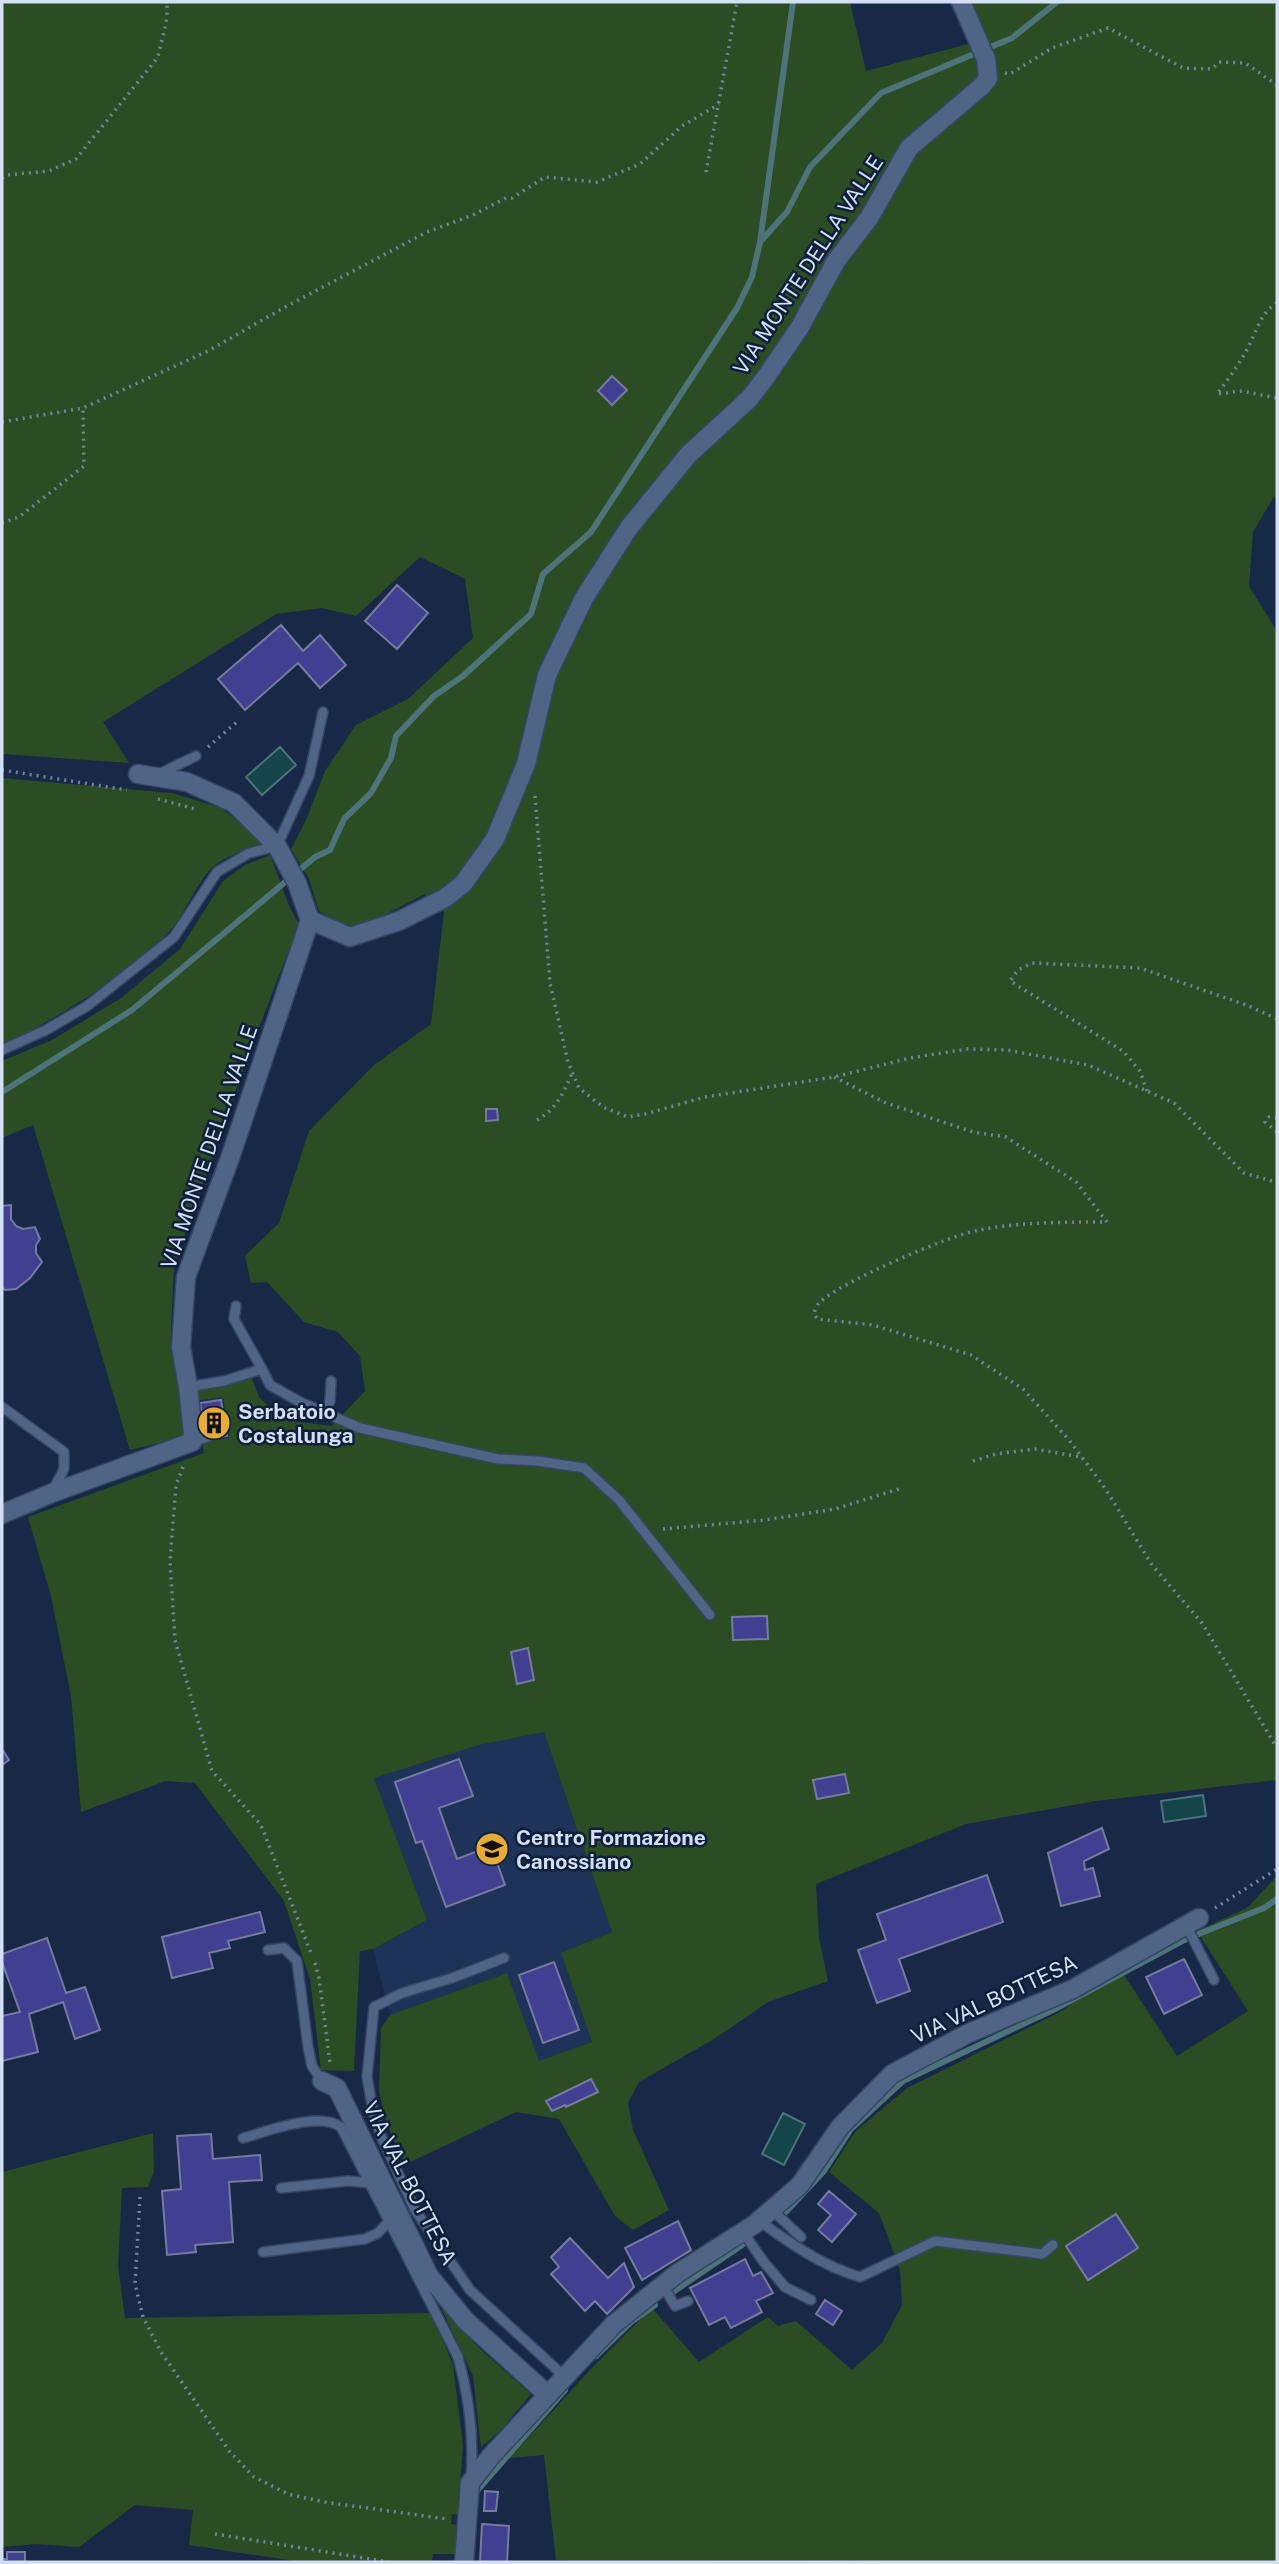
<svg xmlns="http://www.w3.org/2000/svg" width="1279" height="2564" font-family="'Public Sans',sans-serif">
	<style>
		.built { fill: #1d3357 }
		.green { fill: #2b4d24 }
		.water { fill: #144548; stroke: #4d737b; stroke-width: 2 }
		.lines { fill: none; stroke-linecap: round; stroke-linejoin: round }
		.stream { stroke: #4d737b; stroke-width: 6 }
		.building { fill: #414090; stroke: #767aa1; stroke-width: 2 }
		.service-casing { stroke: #354663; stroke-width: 12 }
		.minor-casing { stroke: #354663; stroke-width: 21 }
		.path { stroke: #74839c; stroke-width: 3.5; stroke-dasharray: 2 5; stroke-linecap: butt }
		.service { stroke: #506485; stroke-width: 9 }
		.minor { stroke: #506485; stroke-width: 18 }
		.labels { text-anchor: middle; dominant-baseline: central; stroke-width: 5; stroke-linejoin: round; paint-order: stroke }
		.street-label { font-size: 21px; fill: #d3dff3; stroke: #0e1f3c }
		.poi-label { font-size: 21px; font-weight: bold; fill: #d3dff3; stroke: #0e1f3c; text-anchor: start }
	</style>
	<rect width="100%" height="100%" fill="#172947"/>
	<path class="built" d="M223,1397L229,1438L202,1442L196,1401Z
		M544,1732L612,1932L561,1953L592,2042L539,2062L507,1973L390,2015L373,1949L427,1920L374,1778L479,1745Z"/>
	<path class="green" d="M2,2H850L866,71L972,43L962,2H1277V496L1273,498L1253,532L1249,586L1277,631V1780L1096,1801L966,1824L816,1884L819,1938L828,1981L768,2002L714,2039L639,2082L628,2103L633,2130L669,2210L633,2230L615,2216L559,2119L516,2112L404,2165L387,2124L379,2091L381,2028L390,2015L507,1973L539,2061L592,2042L561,1953L612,1932L544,1732L479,1745L374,1778L427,1920L373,1949L360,1951L354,2071L321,2070L310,1979L284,1901L195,1783L166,1781L81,1812L71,1696L51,1596L28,1517L204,1453L202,1442L229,1438L223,1397L196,1401L194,1390L225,1385L251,1376L259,1397L283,1420L332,1426L365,1391L360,1356L338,1332L304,1322L267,1282L251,1283L245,1256L279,1223L309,1131L374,1065L431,1024L444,912L425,894L373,921L343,927L319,911L309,879L291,849L307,818L325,771L356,725L408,699L473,638L465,579L420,557L356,616L322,608L276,614L103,722L129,763L2,754Z
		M2,778L172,793L221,808L267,844C248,849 228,854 213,867C196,882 185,916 167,934C119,981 61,1016 2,1045Z
		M270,855L290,908L299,924L249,1053L174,1265L171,1333L183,1404L185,1437L130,1450L33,1125L2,1138V1061L52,1040L121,998L180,949L223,881L245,865Z
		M1277,1876V2562L556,2560L544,2455L510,2458L589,2371L652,2308L699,2362L768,2317L778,2326L796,2321L852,2370L882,2343L902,2305L900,2270L879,2213L829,2172L855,2132L907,2088L1058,2013L1122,1972L1177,2056L1248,2011L1197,1931L1247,1908Z
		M153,2133L154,2172L148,2187L122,2188L118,2266L125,2318L431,2313L453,2365L463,2445L458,2515L452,2514L451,2524L459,2525L457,2554H433L432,2562H301L189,2545L193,2510L135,2505L79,2547L36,2544L2,2547V2172Z
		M439,2303L479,2348L531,2394L501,2430L481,2447L473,2376Z"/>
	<path class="water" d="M280,747L296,765L262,795L246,777Z
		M1203,1795L1206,1816L1164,1822L1161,1801Z
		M783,2113L805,2124L784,2165L762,2154Z"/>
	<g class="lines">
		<path class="stream" d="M760,242L787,212L810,167L881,93L1012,38L1057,2
			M2,1092L132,1010L315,857L330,850L344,819L371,793L391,758L396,736L434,696L463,676L531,614L543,574L591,532L737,308L752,277L760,242L793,2
			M786,2212L824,2171L851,2129L903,2081L1055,2009L1186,1939L1264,1908L1277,1899
			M673,2292L742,2245
			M596,2356L631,2322L655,2305
			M476,2497V2492L565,2390"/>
	</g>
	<path class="building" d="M612,376L627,390L612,405L598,391Z
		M397,585L428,613L397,649L365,621Z
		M281,625L303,651L320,635L346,665L320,688L298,663L245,710L218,679Z
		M486,1109H497L498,1120L486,1121Z
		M11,1205V1219L16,1226L23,1229L35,1227L40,1239L36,1245V1253L42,1262L30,1278L16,1289L5,1290L2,1287V1206Z
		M221,1400L223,1413L202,1416L200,1403Z
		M223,1413L227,1436L212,1438L211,1431L204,1432L202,1416Z
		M767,1616L768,1639L733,1640L732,1617Z
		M528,1648L534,1680L517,1684L511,1652Z
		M2,1749L9,1760L2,1765Z
		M459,1759L473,1796L439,1808L457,1859L491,1846L505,1885L446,1907L422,1841L416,1843L395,1782Z
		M845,1774L849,1793L817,1799L813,1780Z
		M1102,1828L1109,1849L1084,1861L1085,1870L1093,1868L1100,1896L1061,1906L1048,1853Z
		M987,1875L1003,1922L899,1959L910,1991L877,2003L858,1950L886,1940L877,1914Z
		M260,1912L265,1932L228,1941L230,1948L209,1953L213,1968L172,1978L162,1937Z
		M47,1938L66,1993L85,1987L100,2030L75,2039L63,2002L29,2014L38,2052L2,2061V2016L20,2012L2,1962V1954Z
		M1184,1959L1202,1995L1164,2014L1146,1977Z
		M554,1962L579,2030L543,2043L519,1975Z
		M591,2079L598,2092L566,2107L565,2105L552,2111L546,2101Z
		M211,2134L213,2159L260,2155L262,2180L229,2182L233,2242L195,2245L196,2252L167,2255L162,2191L181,2189L177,2136Z
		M829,2191L856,2214L832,2242L818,2230L831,2215L818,2204Z
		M1116,2214L1138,2248L1088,2280L1066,2246Z
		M678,2221L691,2250L642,2280L625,2248Z
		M570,2238L608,2278L624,2263L634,2287L607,2314L595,2301L585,2311L551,2274L559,2267L551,2257Z
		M745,2259L753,2276L761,2272L773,2293L756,2301L762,2312L731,2328L725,2317L709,2325L690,2288Z
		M825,2300L842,2311L833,2325L816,2314Z
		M485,2491L498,2492L496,2511H484Z
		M482,2524L509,2526L507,2562H480Z
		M7,2552H25V2562H2V2559H7Z"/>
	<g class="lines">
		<defs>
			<path id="service" d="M157,775L196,756
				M2,1050L46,1030L87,1006L174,937L217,872L249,853L277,846L309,776L323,712
				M262,1369L270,1385L300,1402L360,1428L498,1459L538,1461L584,1468L619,1500L710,1615
				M188,1387L224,1381L262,1369L234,1319L236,1306
				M2,1407L64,1452V1469L52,1492
				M325,1413L330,1401L331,1381
				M192,1442L208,1437
				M1186,1925L1214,1980
				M268,1950L284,1948L297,1961L308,2047L312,2066L322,2081
				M504,1958L452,1978L402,1993L374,2007L367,2077L373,2111L381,2136L415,2210L470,2290L565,2377
				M243,2138C269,2131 319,2111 341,2127L458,2357C469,2396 474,2437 471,2477
				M281,2188L348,2181L370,2183
				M772,2210L801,2237
				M760,2221C790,2244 823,2266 860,2277L935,2241L1042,2254L1053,2245
				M743,2232L763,2261L785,2287L811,2300
				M263,2252L365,2239L378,2233L389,2221
				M663,2285L675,2306L688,2301"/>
			<path id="minor" d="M310,920L350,937L399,921L445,898L463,884L495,839L526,764L547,675L584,598L628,529L688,455L749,399L766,377L800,327L836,261L869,218L909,148L982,86L988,78L986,59L961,2
				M2,1514L52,1493L192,1442L193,1433L188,1387L181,1347L186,1277L230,1158L310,920L297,883L277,846L234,803L187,782L138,774
				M322,2081L337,2088L429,2276L465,2320L548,2395
				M464,2562L470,2483L491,2456L614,2324L678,2273L755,2224L800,2185L840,2127L892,2074L969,2033L1073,1989L1199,1918"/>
		</defs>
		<use href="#service" class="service-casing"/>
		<use href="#minor" class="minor-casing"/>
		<path class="path" d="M1005,73L1010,74L1052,48L1108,28L1183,68L1212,69L1219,62L1245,63L1277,85
			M706,172L737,2
			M2,178L6,175L49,171L76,159L158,57C162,35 168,26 167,2
			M1277,303C1259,313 1255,337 1245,353C1237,367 1227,381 1217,394L1242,391L1277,398
			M2,422L83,408L208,351L287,306L427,232L473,215L506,198H512L545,177L597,182L640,164L682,126L719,104
			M2,523L19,517L84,466L83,408
			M208,747L238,721
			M2,770L127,790
			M535,796L550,983L568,1062L579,1088L603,1107L628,1117L645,1114L705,1097L834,1077L910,1058L967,1049L1007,1050L1088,1065L1174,1103L1244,1173L1272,1181L1277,1180
			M158,799L195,809
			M834,1077L886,1103L973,1132L1006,1137L1076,1182L1107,1222C1064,1222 1021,1222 979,1230C950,1235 838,1283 819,1303C817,1305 815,1310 814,1313L817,1319L873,1325L971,1355L1023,1389L1069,1440L1105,1488L1152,1565L1202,1623L1277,1748
			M1147,1091L1140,1071L1123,1051L1010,981L1018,970L1032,963L1140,968L1249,1006L1277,1019
			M1277,1118L1269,1117L1265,1122L1277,1132
			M537,1120C556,1110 564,1092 572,1073
			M973,1461L996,1454L1035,1449L1081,1457
			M183,1467L176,1485L170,1561L175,1640L212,1771L261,1825L311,1953
			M663,1529L765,1520L835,1509L902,1488
			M1215,1908L1277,1869
			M315,1963L319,1978L330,2063
			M140,2197L135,2284L143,2317L161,2352L230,2452L254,2477L288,2494L324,2502L447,2519
			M215,2534L389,2562"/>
		<use href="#service" class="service"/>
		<use href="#minor" class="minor"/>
	</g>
	<defs>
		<symbol id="building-disc" viewBox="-11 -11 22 22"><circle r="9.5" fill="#e7ac37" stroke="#0e1f3c"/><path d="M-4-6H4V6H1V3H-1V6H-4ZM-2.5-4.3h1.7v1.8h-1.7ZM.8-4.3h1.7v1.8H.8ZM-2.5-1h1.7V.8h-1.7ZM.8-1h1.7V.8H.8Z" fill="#111"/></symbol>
		<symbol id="school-disc" viewBox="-11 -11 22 22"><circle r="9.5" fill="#e7ac37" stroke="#0e1f3c"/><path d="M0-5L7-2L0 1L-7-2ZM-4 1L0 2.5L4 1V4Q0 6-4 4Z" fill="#111"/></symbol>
	</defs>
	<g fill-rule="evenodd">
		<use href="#building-disc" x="195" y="1404" width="38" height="38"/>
		<use href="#school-disc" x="473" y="1830" width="38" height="38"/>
	</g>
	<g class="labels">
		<g class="street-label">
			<text transform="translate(808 265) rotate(-57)">VIA MONTE DELLA VALLE</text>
			<text transform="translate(209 1147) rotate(-71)">VIA MONTE DELLA VALLE</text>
			<text transform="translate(994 1999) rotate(-25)">VIA VAL BOTTESA</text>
			<text transform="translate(410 2183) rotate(63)">VIA VAL BOTTESA</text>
		</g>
		<g class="poi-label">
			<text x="238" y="1411">Serbatoio<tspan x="238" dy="24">Costalunga</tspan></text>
			<text x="516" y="1837">Centro Formazione<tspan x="516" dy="24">Canossiano</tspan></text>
		</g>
	</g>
	<rect width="1279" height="2564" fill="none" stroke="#d3dff3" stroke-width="7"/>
</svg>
